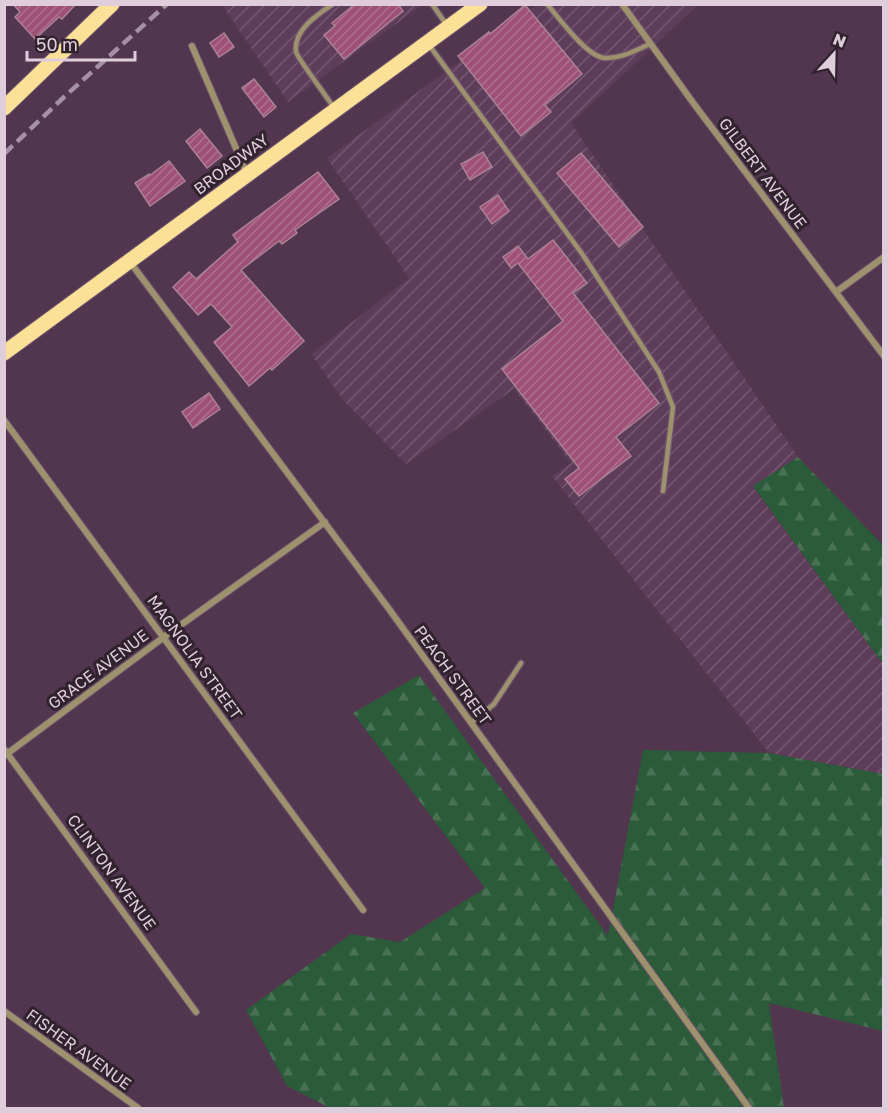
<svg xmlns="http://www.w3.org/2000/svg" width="888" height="1113" font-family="'Golos Text',sans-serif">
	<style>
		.industrial { fill: url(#industrial-furrows) }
		.forest { fill: url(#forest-firs) }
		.building { fill: url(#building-hatch); stroke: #aa8294; stroke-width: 1.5 }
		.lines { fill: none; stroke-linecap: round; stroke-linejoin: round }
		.lane-casing { stroke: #6e546b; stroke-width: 7 }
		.street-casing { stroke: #6e546b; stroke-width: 8 }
		.primary-casing { stroke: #6e546b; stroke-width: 17 }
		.lane { stroke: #9e916e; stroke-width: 4.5 }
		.street { stroke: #9e916e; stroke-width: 6 }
		.primary { stroke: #fbe097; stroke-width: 15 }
		.rail { stroke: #a690a3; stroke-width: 4.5; stroke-dasharray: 12 6; stroke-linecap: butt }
		.labels { text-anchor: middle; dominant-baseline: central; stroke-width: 6; stroke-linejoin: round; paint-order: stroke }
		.street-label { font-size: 16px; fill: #dfcddc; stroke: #30232e }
	</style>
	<defs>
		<pattern id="industrial-furrows" width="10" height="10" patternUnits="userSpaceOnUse" patternTransform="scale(1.5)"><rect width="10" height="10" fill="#5e3d5b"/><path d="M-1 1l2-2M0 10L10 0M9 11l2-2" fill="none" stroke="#755872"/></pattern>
		<pattern id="forest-firs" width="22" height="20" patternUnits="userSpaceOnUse" patternTransform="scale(1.5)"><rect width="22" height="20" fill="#2b5b38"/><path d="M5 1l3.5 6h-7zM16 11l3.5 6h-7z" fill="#497154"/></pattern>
		<pattern id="building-hatch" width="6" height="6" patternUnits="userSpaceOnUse" patternTransform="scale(1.5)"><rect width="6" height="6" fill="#9e5077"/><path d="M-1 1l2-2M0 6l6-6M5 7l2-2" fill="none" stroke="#af7090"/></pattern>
	</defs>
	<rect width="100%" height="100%" fill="#52364f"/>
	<path class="industrial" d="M222,5H422L288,102Z
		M537,5H698L571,123L798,457L753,487L883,664V774L769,753L552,476L571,463L514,389L406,464L343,400L311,354L409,278L327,158Z"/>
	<path class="forest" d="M798,457L883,545V664L753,486Z
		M419,675L608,936L643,750L769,753L883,774V1031L769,1003L784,1108H330L287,1086L246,1010L351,934L400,942L485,888L353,713Z"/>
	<path class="building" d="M13,4H76L62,19L59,17L35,39L15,17L20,12Z
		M355,4H398L403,11L344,59L324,35L335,26L332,23Z
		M525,5L582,74L545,105L551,112L521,136L458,56L489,32L490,34Z
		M224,33L234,47L219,57L210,43Z
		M254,79L276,107L264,117L242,88Z
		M200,129L222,156L207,168L186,141Z
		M483,152L492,167L470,180L461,164Z
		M581,153L643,227L619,247L557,173Z
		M169,161L185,181L150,206L135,183L149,174V176Z
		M318,172L339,199L295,230L297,233L282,244L279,241L241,270L304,341L272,370L270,368L249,386L214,342L232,327L211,304L198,315L173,287L189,272L196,279L238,242L233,235Z
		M498,195L509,211L492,224L480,207Z
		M553,240L587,283L573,293L659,403L616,437L631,456L579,496L565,479L579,468L502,369L563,321L518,263L511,268L503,257L518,246L528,259Z
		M209,393L220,409L193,428L182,412Z"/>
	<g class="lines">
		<defs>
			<path id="lane" d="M333,4C318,14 293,30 296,52C298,59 328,98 334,108
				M432,4L446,24
				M547,4C559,18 587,57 605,58C621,59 636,50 650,44
				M429,45L583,255L659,372L673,407L663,491
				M471,723L494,704L521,663"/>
			<path id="street" d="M622,4L694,104L884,356
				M192,46L247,174
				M130,262L389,609L749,1108
				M836,292L884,257
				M4,420L363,910
				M4,749L196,1012
				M4,756L164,637L325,522
				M4,1011L138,1108"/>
			<path id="primary" d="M4,108L112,4
				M4,353L480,4"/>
		</defs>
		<use href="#lane" class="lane-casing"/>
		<use href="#street" class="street-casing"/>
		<use href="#primary" class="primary-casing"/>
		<use href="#lane" class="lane"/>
		<use href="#street" class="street"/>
		<use href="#primary" class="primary"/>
		<path class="rail" d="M4,154L63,98L167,4"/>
	</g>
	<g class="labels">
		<g class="street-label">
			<text transform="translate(231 164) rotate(-37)">BROADWAY</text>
			<text transform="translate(763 173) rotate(53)">GILBERT AVENUE</text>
			<text transform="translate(195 657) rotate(54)">MAGNOLIA STREET</text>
			<text transform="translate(98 669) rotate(-37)">GRACE AVENUE</text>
			<text transform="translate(453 675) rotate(54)">PEACH STREET</text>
			<text transform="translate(112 872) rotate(54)">CLINTON AVENUE</text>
			<text transform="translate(79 1049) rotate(36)">FISHER AVENUE</text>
		</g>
	</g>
	<rect width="888" height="1113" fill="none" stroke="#dfcddc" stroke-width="12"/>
	<g transform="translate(834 54) rotate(22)" stroke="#30232e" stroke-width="4.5" paint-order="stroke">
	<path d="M0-4.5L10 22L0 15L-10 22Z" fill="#dfcddc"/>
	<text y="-9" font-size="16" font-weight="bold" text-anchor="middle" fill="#dfcddc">N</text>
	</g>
	<path d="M27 51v9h108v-9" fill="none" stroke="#dfcddc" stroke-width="3"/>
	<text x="36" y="51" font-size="18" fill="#dfcddc" stroke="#30232e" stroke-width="4.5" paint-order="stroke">50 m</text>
</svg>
